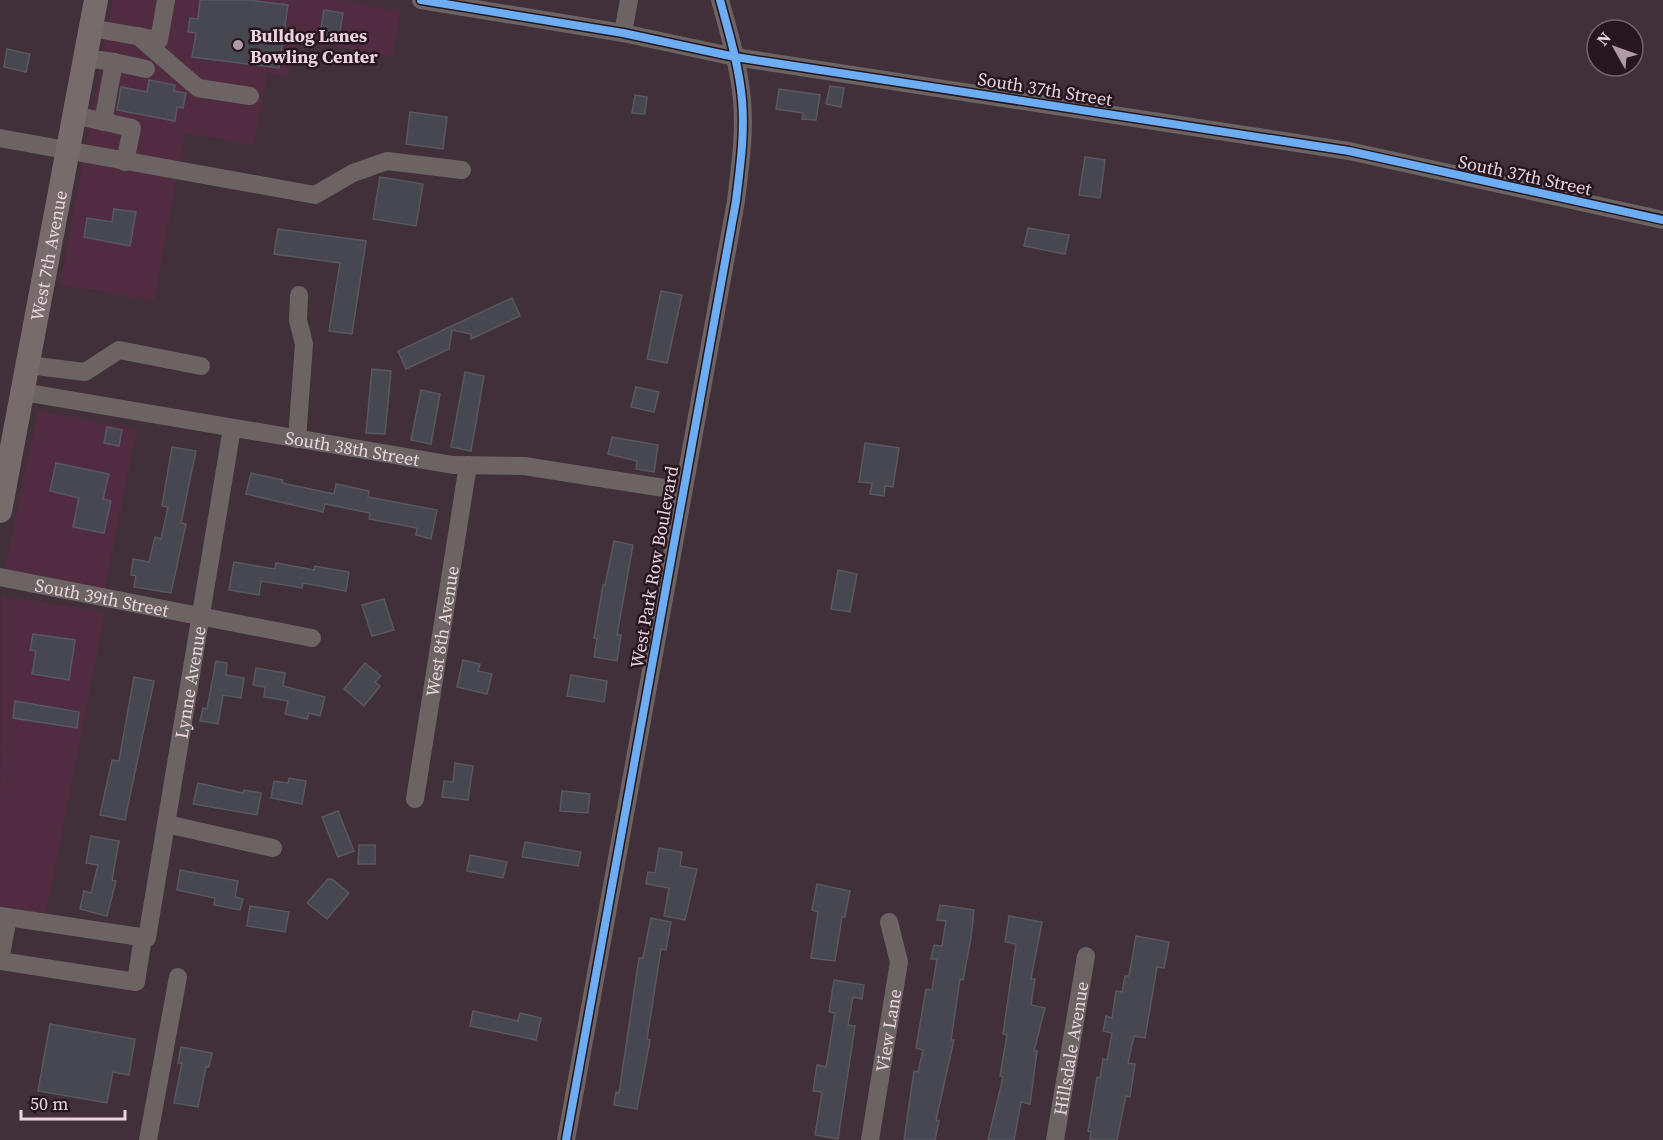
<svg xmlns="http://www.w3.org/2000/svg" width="1663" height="1140" font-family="'Source Serif 4',serif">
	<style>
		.built { fill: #512c41 }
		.building { fill: #474750; stroke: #585861; stroke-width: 1.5 }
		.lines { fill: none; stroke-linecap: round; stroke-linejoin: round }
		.minor { stroke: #6c6463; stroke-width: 18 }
		.major { stroke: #776b6c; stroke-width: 24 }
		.cycleway-casing { stroke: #26161f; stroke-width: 11 }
		.cycleway { stroke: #6dadf4; stroke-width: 8 }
		.poi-dot { fill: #b09aa6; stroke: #26161f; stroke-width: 2 }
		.labels { text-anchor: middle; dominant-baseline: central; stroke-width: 5; stroke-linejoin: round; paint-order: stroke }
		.poi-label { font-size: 18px; font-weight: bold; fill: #ebd4e0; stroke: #26161f; text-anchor: start }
		.street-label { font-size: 18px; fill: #ebd4e0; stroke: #26161f }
	</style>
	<rect width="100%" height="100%" fill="#412f3a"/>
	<path class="built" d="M113,0H340L401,11L393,57L295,40L288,77L267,74L254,145L185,133L154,301L60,284Z
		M38,410L137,429L104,593L4,573Z
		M1,596L105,612L46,915L0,909Z"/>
	<path class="building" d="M200,0H248L288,5L279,68L192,57L196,33L188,32L190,18L198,19Z
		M324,10L343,13L338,44L319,41Z
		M7,49L30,54L26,72L4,67Z
		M149,80L175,85L174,91L186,93L183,108L177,107L175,121L117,110L121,87L147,92Z
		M830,86L844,88L841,107L826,104Z
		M779,89L820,95L816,120L802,119L803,113L776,109Z
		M635,95L647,97L645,114L632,113Z
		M410,112L447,117L443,149L406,144Z
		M1085,157L1105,160L1100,198L1079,195Z
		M380,177L423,184L416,226L373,219Z
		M114,209L136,212L130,246L84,237L87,218L112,222Z
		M1028,228L1069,235L1065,254L1024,246Z
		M278,229L366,241L352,334L329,331L340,263L274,254Z
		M661,291L682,295L667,363L647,359Z
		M512,298L520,316L471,339V334L452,330L449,349L406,369L398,351Z
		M372,369L391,371L385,434L366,433Z
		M465,372L484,376L471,451L451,447Z
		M636,387L659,392L654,412L631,407Z
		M421,390L440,394L431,444L411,440Z
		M107,427L122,430L119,446L104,443Z
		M612,437L658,445L654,472L636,469L637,461L608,454Z
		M865,443L899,448L893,487L885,486L884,496L870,494L872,483L859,482Z
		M172,447L196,451L181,523L186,524L171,593L134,587L136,576L131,575L133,559L149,562L155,537L161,539L168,507L162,506Z
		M56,463L109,474L103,499L111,501L104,533L73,527L79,498L50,491Z
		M251,473L283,480L282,483L334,494L336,484L369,491L368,497L437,510L431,539L416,535L417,528L369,519L370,513L325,504L323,512L246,494Z
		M614,541L633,545L617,635H621L617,661L594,657L597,639L594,638L603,585H605Z
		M234,562L275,569L276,563L314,570L315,566L349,572L346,591L303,583L302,588L261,581L259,595L229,590Z
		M838,570L857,574L850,612L831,609Z
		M384,599L394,630L372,636L362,605Z
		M33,634L75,640L69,680L32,674L36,651L30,650Z
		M463,660L480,664L478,671L492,674L487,694L457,687Z
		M216,661L227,663L226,675L244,678L241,698L223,695L218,724L200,721L203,708L207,709Z
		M365,663L381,676L375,682L380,686L364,706L344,689Z
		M256,668L285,673L283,686L325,697L320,716L309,713L307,719L285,714L288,701L264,697L265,687L253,685Z
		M571,675L607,681L604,702L567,696Z
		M134,677L154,681L125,820L100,815L112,760L119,761Z
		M15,701L79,712L77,728L13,718Z
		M455,763L473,766L468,800L442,797L444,781L453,782Z
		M289,778L306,781L302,804L271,798L274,781L288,783Z
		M198,783L243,793L244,790L261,793L257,815L193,804Z
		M562,791L590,794L588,813L560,811Z
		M338,811L354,851L338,857L322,817Z
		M91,836L119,841L112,880L116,881L107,916L80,909L84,891L91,893L98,865L86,863Z
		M525,842L581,852L578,866L522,857Z
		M359,845H375V864H358Z
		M659,848L682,852L680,866L697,869L685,920L664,916L669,888L646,884L648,872L655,873Z
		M470,855L507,862L503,878L467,871Z
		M180,870L238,881L235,897L243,899L240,910L214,905L215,898L177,890Z
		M328,879H332L349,893L327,919L307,903Z
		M817,884L850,891L845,917H842L835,961L811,958L818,912L812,910Z
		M940,905L974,910L971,938L963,980L960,979L951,1040H954L936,1120L939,1121L935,1140H904L914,1071L918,1072L923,1050L916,1048L926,989L932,990L937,959H931L934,945L942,946L946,921L937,920Z
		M250,906L289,912L285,932L247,926Z
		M1009,916L1042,922L1031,979H1035L1031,1005L1045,1008L1034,1051H1037L1030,1104L1021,1102L1014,1140H988L1003,1077L1000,1076L1007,1035L1003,1034L1016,944L1005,942Z
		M651,918L671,922L666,950L661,949L647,1039L650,1040L637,1109L614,1105L616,1092L619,1093L639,958H643Z
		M1136,936L1169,942L1164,968L1157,967L1145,1038L1134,1036L1128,1063L1135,1064L1130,1097L1126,1096L1117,1140H1090L1091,1132L1088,1131L1097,1077L1100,1078L1103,1059L1107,1060L1112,1033L1103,1031L1106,1016L1112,1018L1116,991L1122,992L1125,976H1129Z
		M834,980L864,985L862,999L853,997L848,1025L855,1026L838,1139L815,1135L822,1092L813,1091L817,1065L826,1067L835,1013L829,1012Z
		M473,1011L518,1021L520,1013L541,1018L536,1040L470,1026Z
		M50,1024L135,1039L129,1075L113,1072L107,1103L38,1091Z
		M181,1047L212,1053L209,1067H206L198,1107L174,1103L182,1063H178Z"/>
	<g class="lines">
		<g class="minor">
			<path d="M421,0L623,33L735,57L1349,151L1663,220"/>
			<path d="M91,28L159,40L166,0"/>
			<path d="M623,33L629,0"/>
			<path d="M138,36L198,88L250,96"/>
			<path d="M85,58L114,62L103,122"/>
			<path d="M114,62L146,69"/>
			<path d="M74,115L132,128L125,162"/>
			<path d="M0,138L315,195L353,173L387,161L462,170"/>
			<path d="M28,365L85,372L119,350L201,366"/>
			<path id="s1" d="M23,392L453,465L524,466L683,491"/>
			<path d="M297,439L304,344L298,320L299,295"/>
			<path id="s2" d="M0,577L312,638"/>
			<path id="s3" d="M415,799L468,465"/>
			<path d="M167,824L273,848"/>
			<path id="s4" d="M0,916L147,938L232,428"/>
			<path d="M0,960L8,917"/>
			<path d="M0,961L136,982L143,937"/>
			<path d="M148,1140L178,977"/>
			<path d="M566,1140L736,201C740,167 745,134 742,100C739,66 729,33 720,0"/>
			<path id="s5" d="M870,1140L899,962L889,922"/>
			<path id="s6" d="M1055,1140L1086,956"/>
		</g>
		<path class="major" id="s7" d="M0,511L96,0"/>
		<defs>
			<path id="cycleway" d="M421,0L623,33L735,57L1349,151L1663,220
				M566,1140L736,201C740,167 745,134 742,100C739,66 729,33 720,0"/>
		</defs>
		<use href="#cycleway" class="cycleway-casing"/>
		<use href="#cycleway" class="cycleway"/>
	</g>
	<circle class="poi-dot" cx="238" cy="45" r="6"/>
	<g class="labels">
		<g class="poi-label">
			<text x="250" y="35">Bulldog Lanes<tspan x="250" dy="21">Bowling Center</tspan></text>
		</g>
		<g class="street-label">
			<text transform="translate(1045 89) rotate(9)">South 37th Street</text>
			<text transform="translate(1525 175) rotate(12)">South 37th Street</text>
			<text stroke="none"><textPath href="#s7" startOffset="260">West 7th Avenue</textPath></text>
			<text stroke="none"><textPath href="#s1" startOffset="334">South 38th Street</textPath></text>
			<text transform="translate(654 567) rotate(-80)">West Park Row Boulevard</text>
			<text stroke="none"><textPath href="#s2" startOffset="104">South 39th Street</textPath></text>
			<text stroke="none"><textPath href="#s3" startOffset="170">West 8th Avenue</textPath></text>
			<text stroke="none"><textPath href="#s4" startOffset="408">Lynne Avenue</textPath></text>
			<text stroke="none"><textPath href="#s5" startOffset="111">View Lane</textPath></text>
			<text stroke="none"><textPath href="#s6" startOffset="93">Hillsdale Avenue</textPath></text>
		</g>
	</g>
	<g transform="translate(1615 48) rotate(310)"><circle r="28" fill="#26161f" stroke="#75626c" stroke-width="1.5"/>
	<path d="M0-4.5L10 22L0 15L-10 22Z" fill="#b09aa6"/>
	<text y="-9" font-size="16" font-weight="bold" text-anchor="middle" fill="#ebd4e0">N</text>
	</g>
	<path d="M21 1110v9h104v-9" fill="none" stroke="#ebd4e0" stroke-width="3"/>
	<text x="30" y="1110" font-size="18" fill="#ebd4e0" stroke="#26161f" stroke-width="4.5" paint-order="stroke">50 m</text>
</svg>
